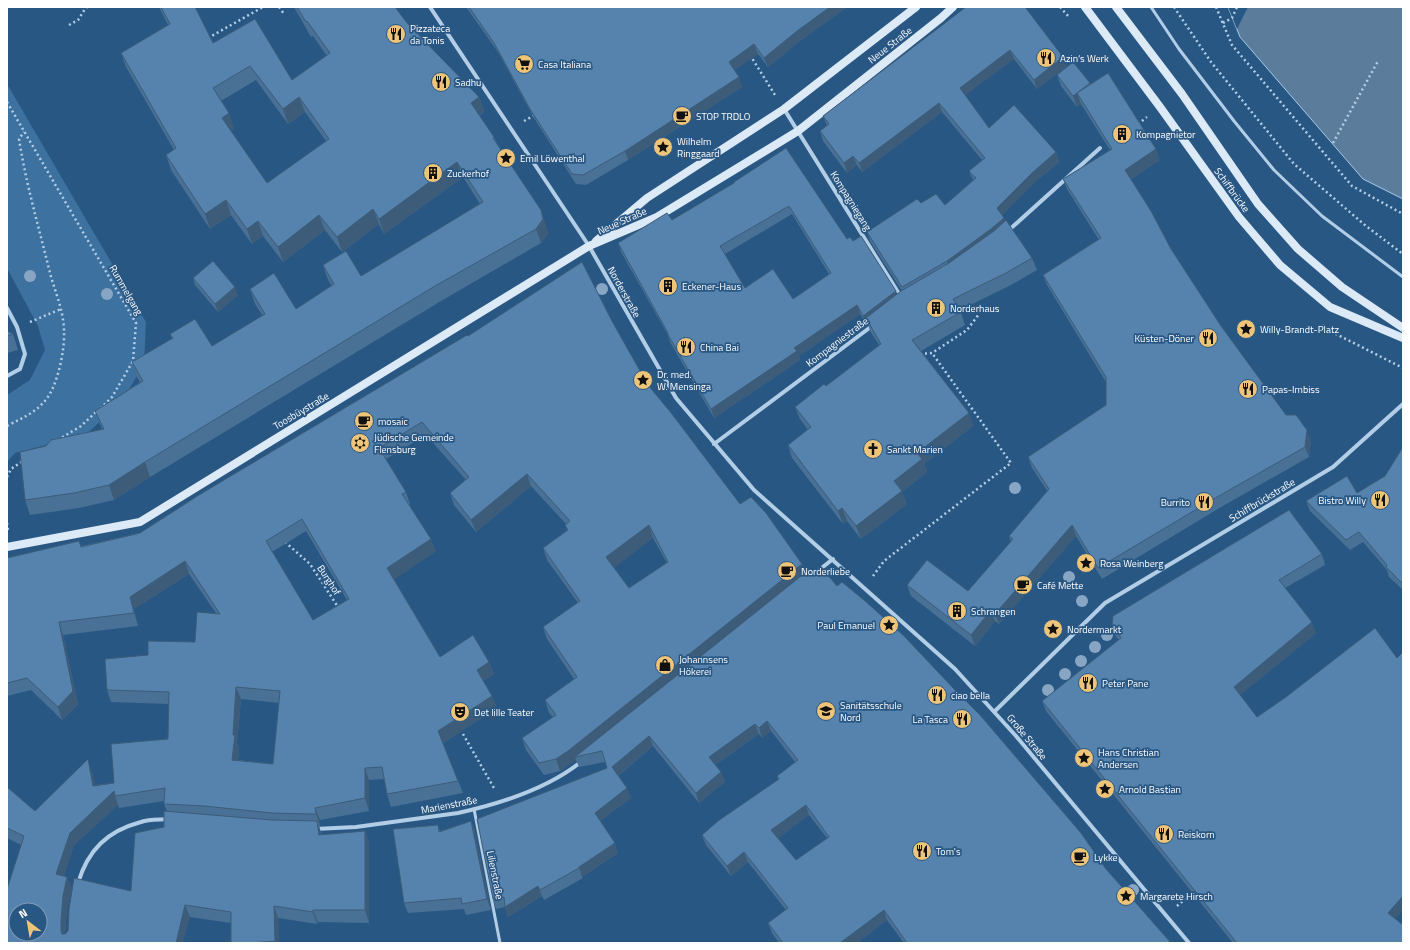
<svg xmlns="http://www.w3.org/2000/svg" width="1410" height="950" font-family="'Titillium Web',sans-serif">
	<style>
		.green { fill: #3d71a0 }
		.water { fill: #5c7c9b; stroke: #a7cae7 }
		.pier { fill: #295784 }
		.lines { fill: none; stroke-linecap: round; stroke-linejoin: round }
		.path { stroke: #b2cee7; stroke-width: 2.5; stroke-dasharray: 2 3; stroke-linecap: butt }
		.lane { stroke: #b2cee7; stroke-width: 3 }
		.street { stroke: #b2cee7; stroke-width: 4 }
		.secondary { stroke: #dce9f6; stroke-width: 8 }
		.tree { fill: #88a6c3 }
		.wall { fill: #497195; fill-rule: evenodd }
		.shaded-wall { fill: #3c5c79 }
		.building { fill: #5583ad; stroke: #3c5c79; fill-rule: evenodd }
		.labels { text-anchor: middle; dominant-baseline: central; stroke-width: 3.5; stroke-linejoin: round; paint-order: stroke }
		.poi-label { font-size: 10px; fill: #fff; stroke: #295784; text-anchor: start }
		.street-label { font-size: 10px; fill: #fff; stroke: #295784 }
	</style>
	<rect width="100%" height="100%" fill="#295784"/>
	<path class="green" d="M7,84L146,322L144,364L121,403L85,435L15,453L7,462V395L30,380L45,350L38,326L7,268Z"/>
	<path class="water" d="M1228,7H1403V199L1363,179L1240,37Z"/>
	<path class="pier" d="M1228,7H1248L1237,29Z"/>
	<g class="lines">
		<path class="path" d="M279,7L284,14
			M1060,7L1069,17
			M1174,7L1211,62L1294,164L1366,226L1403,254
			M1216,7L1232,45L1352,186L1403,214
			M1223,23L1232,18L1237,7
			M69,25L78,20L85,9L87,7
			M208,38L263,7
			M750,55L775,95
			M7,102L136,323L133,361L112,397L101,408
			M524,121L535,115
			M1138,124L1147,117
			M1333,143L1378,61
			M30,322L61,309
			M1323,325L1334,333L1403,368
			M920,354L932,353L967,330L979,314
			M7,426C20,419 33,414 43,403C57,390 65,350 64,332C64,311 55,292 50,273C39,228 26,184 19,139L24,132
			M58,440L81,426L97,411
			M7,477L11,469L23,461
			M7,523L8,530
			M285,542L310,564L338,607
			M873,576L884,561L1011,463L932,353
			M463,734L494,788
			M1177,906L1192,893"/>
		<path class="lane" d="M1151,7L1179,49L1234,121L1274,170L1322,216L1403,277
			M474,809L500,943"/>
		<path class="street" d="M430,7L589,246L676,398L754,490L955,669L1016,736L1189,943
			M784,109L901,297
			M1009,230L1100,148
			M7,308L17,327L25,354L20,369L7,376
			M714,444L872,326
			M819,570L833,559
			M995,711L1105,603L1333,467L1403,404
			M315,829L356,827L458,813C499,804 549,788 582,761
			M78,883C88,850 107,831 141,822C150,819 160,820 169,819"/>
		<path class="secondary" d="M1085,7L1160,107L1239,217L1280,265L1330,307L1403,338
			M1116,7L1182,94L1258,204L1298,249L1342,287L1403,328
			M596,241L647,198L784,109L916,7
			M7,547L140,522L589,246L657,217L798,131L941,18L953,7"/>
	</g>
	<g class="tree">
		<circle cx="30" cy="276" r="6"/>
		<circle cx="602" cy="289" r="6"/>
		<circle cx="107" cy="294" r="6"/>
		<circle cx="1015" cy="488" r="6"/>
		<circle cx="1069" cy="577" r="6"/>
		<circle cx="1082" cy="601" r="6"/>
		<circle cx="1107" cy="635" r="6"/>
		<circle cx="1095" cy="647" r="6"/>
		<circle cx="1081" cy="661" r="6"/>
		<circle cx="1065" cy="674" r="6"/>
		<circle cx="1048" cy="690" r="6"/>
		<circle cx="1133" cy="890" r="6"/>
	</g>
	<path class="wall" d="M159,7H195L213,43L292,80L327,56L313,36L311,37L294,7H395L407,23L479,97L484,111L479,116L494,137L497,143L546,225L548,234L541,243L441,301L150,477L114,500L79,508L30,515L25,500L46,446L102,429L95,411L140,382L137,377L132,362L172,339L170,334L212,346L263,316L255,304L250,289L296,309L332,286L328,280L323,265L361,276L480,204L463,177L384,234L379,224L342,252L325,230L283,262L263,236L252,244L231,215L210,229L171,170L166,155L174,150L126,67L121,53L168,25ZM256,80L288,124L305,112L326,141L267,183L231,131L234,128L221,101Z
		M466,7H847L800,41L768,67L758,54L734,70L739,77L742,87L628,160L586,185L576,184L534,118L498,52Z
		M966,7L1067,66L1037,89L1014,59L965,95L989,128L1056,152L1059,162L1035,182L1002,215L1005,221L1032,258L1037,270L1011,285L960,310L965,325L921,351L969,413L973,426L924,464L927,472L902,492L907,504L861,539L847,521L843,524L792,458L788,445L808,430L800,419L795,407L826,386L879,345L870,331L868,324L867,325L860,314L799,356L800,360L714,418L670,342L668,335L621,252L618,243L672,220L734,183L786,148L847,239L853,241L896,291L897,294L902,291L870,241L867,232L921,203L945,205L973,180L969,171L982,160L942,112L862,172L857,165L847,173L823,141L820,131L827,126L823,116ZM792,214L829,274L793,299L745,288L725,254Z
		M1057,75L1091,84L1160,160L1131,179L1171,249L1221,326L1286,415L1311,441L1309,457L1221,507L1102,579L1076,536L999,624L995,621L975,646L911,596L907,585L968,591L1011,542L1009,536L1048,492L1032,468L1028,457L1106,405V382L1047,285L1043,275L1099,240L1067,189L1063,179L1110,150L1081,104L1077,107L1061,86Z
		M193,278L238,295L218,312L195,285Z
		M613,323L648,385L740,504L802,564L805,573L809,575L837,586L1106,869L1171,943H904L887,920L857,943H779L772,933L768,923L786,910L748,862L731,876L706,845L702,835L778,780L777,776L795,762L771,731L762,738L759,734L715,765L721,772L725,782L699,803L653,746L618,776L631,798L600,821L618,853L582,877L583,878L544,900L542,896L508,917L505,907L496,909L493,899L607,768L605,762L579,767L576,760L560,771L544,775L526,750L522,738L553,717L549,713L545,700L574,679L547,639L543,627L578,603L547,560L543,548L567,530L565,525L566,524L531,486L476,532L454,505L450,493L466,480L426,435L386,459L406,492L410,504L409,505L436,551L394,579L440,657L489,662L494,674L483,681L492,696L497,708L443,743L463,793L391,807L387,794L384,779L369,780V811L320,820V826H319L322,835L365,831L369,843V923L318,922L317,924L278,918L279,943H231V923L190,917L7,943L21,845L7,838V787L35,811L92,772L95,785L114,783L168,739L169,704L111,702L107,690L148,655L195,642L216,613L189,574L134,609L138,626L63,635L78,704L62,720L31,690L7,696V558L79,541L81,546L140,533L468,336ZM306,531L347,600L313,620L272,552ZM653,538L667,563L629,588L614,567ZM241,699L279,703L273,764L238,760L239,748L237,743ZM164,801V804L167,811L164,827L131,891L65,934L67,909L72,889L67,877L64,876L74,845L118,805L119,808ZM809,815L827,838L796,860L778,838Z
		M7,331L13,334L18,350L7,353Z
		M1403,447V590L1389,577L1387,570L1363,542L1350,550L1310,511L1306,501L1357,493L1385,476Z
		M1322,554L1325,565L1285,588L1316,633L1240,695L1395,919L1403,943H1233L1046,711L1042,701L1119,640L1115,635L1112,625Z
		M471,821L475,832L491,910L466,915L464,909L408,913L404,903L438,825L440,831Z"/>
	<path class="shaded-wall" d="M830,7H847L800,41L768,67L764,58L797,31Z
		M754,44L758,54L732,72L729,62Z
		M1010,50L1014,59L963,97L960,88Z
		M1063,57L1067,66L1037,89L1034,80Z
		M739,77L742,87L628,160L625,151Z
		M1077,93L1081,104L1077,107L1073,96Z
		M299,97L305,112L288,124L283,109Z
		M479,97L484,111L476,118L471,103Z
		M939,103L942,112L862,172L859,163Z
		M229,113L234,128L228,133L222,118Z
		M1156,149L1160,160L1129,180L1125,170Z
		M1056,152L1059,162L1035,182L1000,217L997,208L1032,173Z
		M853,156L857,165L847,173L844,163Z
		M457,162L463,177L384,234L379,219Z
		M226,200L231,215L210,229L205,214Z
		M373,209L379,224L342,252L337,237Z
		M541,210L546,225L548,234L541,243L536,229Z
		M319,215L325,230L283,262L278,247Z
		M1004,218L1007,227L950,270L947,261Z
		M258,221L263,236L252,244L247,229Z
		M235,287L238,295L218,312L215,304Z
		M896,291L899,300L866,318L868,324L867,325L863,316Z
		M857,305L860,314L799,356L800,360L714,418L711,409L794,348Z
		M969,413L973,426L924,464L927,472L902,492L907,504L861,539L856,526L894,481L917,453Z
		M1307,430L1311,441L1309,457L1305,447Z
		M145,462L150,477L114,500L109,485Z
		M527,474L531,486L476,532L471,520Z
		M842,508L847,521L843,524L838,511Z
		M649,525L653,538L611,570L606,557Z
		M1072,525L1076,536L999,624L995,614Z
		M431,539L436,551L392,581L387,568Z
		M185,561L189,574L134,609L138,626L134,613L130,597Z
		M802,564L806,576L575,757L576,760L560,771L556,759Z
		M991,610L995,621L975,646L971,635Z
		M59,622L63,635L78,704L62,720L58,707Z
		M1312,622L1316,633L1238,697L1234,687Z
		M489,662L494,674L481,682L477,670Z
		M236,687L241,699L237,743L239,748L237,772L232,760L233,735Z
		M492,696L497,708L443,743L438,731Z
		M767,721L771,731L762,738L759,728Z
		M755,724L759,734L712,767L709,757Z
		M649,736L653,746L616,777L612,767Z
		M88,759L92,772L98,798L93,786Z
		M365,768L369,780V811L365,798Z
		M721,772L725,782L699,803L696,793Z
		M627,788L631,798L598,823L595,813Z
		M114,791L115,796L118,805L74,845L61,886L56,874L70,833Z
		M806,805L809,815L775,840L771,830Z
		M315,808L320,820V826L316,814Z
		M317,821L321,833L324,848L319,835Z
		M471,821L475,832L491,910L487,899Z
		M365,831L369,843V923L365,910Z
		M615,843L618,853L582,877L579,867Z
		M744,852L748,862L731,876L727,866Z
		M67,877L72,889L67,909L65,932V943L61,931V920L63,896Z
		M538,886L542,896L508,917L505,907Z
		M1403,896V910L1392,923L1388,913Z
		M185,905L190,917L183,943H176Z
		M274,906L278,918L279,943H275V941Z
		M313,910L318,922L317,924L313,912Z
		M884,910L887,920L857,943H840Z"/>
	<path class="building" d="M161,7H195L213,43L255,19L292,80L330,53L307,21L306,22L297,7H395L407,23L479,97L471,103L494,137L493,138L541,210L543,219L536,229L435,286L145,462L109,485L74,493L25,500L20,452L46,446L51,440L104,429L95,411L143,381L132,362L173,338L170,334L195,319L212,346L265,314L250,289L274,273L296,309L334,284L323,265L346,251L361,276L483,202L457,162L379,219L373,209L337,237L319,215L278,247L258,221L247,229L226,200L205,214L166,155L176,148L121,53L170,24ZM250,66L283,109L299,97L329,139L267,183L222,118L229,113L213,88Z
		M469,7H830L797,31L764,58L754,44L729,62L739,77L625,151L583,175L572,174L530,109L494,43Z
		M966,7H1025L1063,57L1034,80L1010,50L960,88L989,128L1014,105L1056,152L1032,173L997,208L1004,218L991,229L947,261L902,287L867,232L917,199L921,203L936,194L945,205L976,178L969,171L985,158L939,103L859,163L853,156L844,163L820,131L829,124L823,116Z
		M1073,62L1090,83L1077,93L1108,73L1156,149L1125,170L1151,211L1171,249L1221,326L1286,415H1296L1307,430L1305,447L1217,497L1098,568L1072,525L995,614L991,610L971,635L907,585L927,560L968,591L1013,539L1009,536L1049,489L1028,457L1106,405V377L1043,275L1101,238L1063,179L1112,149L1077,93L1073,96L1057,75Z
		M786,148L847,239L850,237L853,241L861,236L896,291L863,316L857,305L794,348L797,351L711,409L667,333H668L618,243L667,213L672,220L734,183V182ZM789,206L831,273L793,299L773,269L745,288L720,246Z
		M1006,220L1032,258L1006,273L953,299L961,312L912,340L969,413L917,453L922,459L894,481L902,491L856,526L842,508L838,511L788,445L811,427L795,407L824,384L826,386L881,344L866,318L901,291L949,263L994,231Z
		M213,261L235,287L215,304L193,278Z
		M582,262L613,323L648,385L672,414L740,504L751,497L766,513L802,564L568,751L556,759L539,763L522,738L556,715L545,700L577,677L543,627L580,601L543,548L568,530L565,525L570,521L527,474L471,520L450,493L469,477L422,422L379,448L406,492L402,494L431,539L387,568L440,657L473,635L489,662L477,670L492,696L438,731L458,781L387,794L382,767L365,768V798L315,808L316,814H314L272,813L204,806L164,804L165,788L115,796L114,791L70,833L56,874L67,877L63,896L61,920V931L62,934H65L68,931L69,909L74,878L131,891L135,833L164,827V811L272,820L317,821L319,835L365,831V910H313V912L274,906L275,941L250,943H231V912L185,905L176,943H7V889L24,836L7,828V787L35,811L88,759L93,786L114,783L111,744L168,739L169,692L107,690L105,659L148,655V641L195,642L197,612L220,614L185,561L130,597L134,613L59,622L73,691L58,707L27,678L7,683V558L79,541L81,547L140,533L199,495L467,335L468,336ZM302,519L349,599L313,620L266,541ZM649,525L668,562L629,588L606,557ZM236,687L280,691L273,764L232,760L235,735H233ZM16,910H40V934H16Z
		M7,331L13,334L7,336Z
		M1403,447V584L1386,567L1387,565L1359,532L1346,540L1306,501L1347,476L1357,493L1385,476Z
		M1289,510L1322,554L1279,580L1312,622L1234,687L1257,717L1286,697L1375,628L1397,658L1403,652V896L1388,913L1403,925V943H1237L1042,701L1121,638L1112,625L1113,616Z
		M820,566L837,586L842,582L865,601L904,636L955,690L980,715L1081,833L1106,869L1171,943H907L884,910L840,943H783L768,923L788,908L744,852L727,866L702,835L718,821L779,779L777,776L798,760L767,721L759,728L755,724L709,757L721,772L696,793L649,736L612,767L627,788L595,813L615,843L579,867V868L540,890L538,886L505,907L504,897L493,899L477,819L607,768L602,751L575,757L806,572L809,575ZM806,805L829,837L796,860L771,830Z
		M471,821L487,899L462,904L461,898L404,903L393,829L438,825L439,832Z"/>
	<defs>
		<symbol id="restaurant-disc" viewBox="-11 -11 22 22"><circle r="9.5" fill="#eec479" stroke="#295784"/><path d="M-5-6h1v4h1v-4h1v4h1v-4h1v5L-1.5 .5V6h-2V.5L-5-1ZM5-6V6H3V1.5H1.5Q1.5-4 5-6Z" fill="#111"/></symbol>
		<symbol id="supermarket-disc" viewBox="-11 -11 22 22"><circle r="9.5" fill="#eec479" stroke="#295784"/><path d="M-6-5.5h2.5l.6 2H6L4.5 2H-2.5L-4.4-4H-6ZM-1.5 3.2a1.3 1.3 0 1 0 .1 0ZM3 3.2a1.3 1.3 0 1 0 .1 0Z" fill="#111"/></symbol>
		<symbol id="cafe-disc" viewBox="-11 -11 22 22"><circle r="9.5" fill="#eec479" stroke="#295784"/><path d="M-5.5-4.5H6V0H3Q3 3.5 0 3.5H-2.5Q-5.5 3.5-5.5 0ZM3-3.2v2h1.7v-2ZM-6 4.5H4V6H-6Z" fill="#111"/></symbol>
		<symbol id="building-disc" viewBox="-11 -11 22 22"><circle r="9.5" fill="#eec479" stroke="#295784"/><path d="M-4-6H4V6H1V3H-1V6H-4ZM-2.5-4.3h1.7v1.8h-1.7ZM.8-4.3h1.7v1.8H.8ZM-2.5-1h1.7V.8h-1.7ZM.8-1h1.7V.8H.8Z" fill="#111"/></symbol>
		<symbol id="sight-disc" viewBox="-11 -11 22 22"><circle r="9.5" fill="#eec479" stroke="#295784"/><path d="M0-6L1.8-2.2L6-1.7L2.9 1.2L3.7 5.4L0 3.3L-3.7 5.4L-2.9 1.2L-6-1.7L-1.8-2.2Z" fill="#111"/></symbol>
		<symbol id="synagogue-disc" viewBox="-11 -11 22 22"><circle r="9.5" fill="#eec479" stroke="#295784"/><path d="M0-6.5L5.6 3.2H-5.6ZM0 6.5L5.6-3.2H-5.6Z" fill="#111"/></symbol>
		<symbol id="church-disc" viewBox="-11 -11 22 22"><circle r="9.5" fill="#eec479" stroke="#295784"/><path d="M-1.2-6h2.4v3.5h3.3v2.4h-3.3V6h-2.4V-.1h-3.3v-2.4h3.3Z" fill="#111"/></symbol>
		<symbol id="shop-disc" viewBox="-11 -11 22 22"><circle r="9.5" fill="#eec479" stroke="#295784"/><path d="M-5-2.5h2.3a2.7 3.5 0 0 1 5.4 0H5L5.5 6h-11ZM-1.5-2.5h3a1.5 2.3 0 0 0-3 0Z" fill="#111"/></symbol>
		<symbol id="school-disc" viewBox="-11 -11 22 22"><circle r="9.5" fill="#eec479" stroke="#295784"/><path d="M0-5L7-2L0 1L-7-2ZM-4 1L0 2.5L4 1V4Q0 6-4 4Z" fill="#111"/></symbol>
		<symbol id="theatre-disc" viewBox="-11 -11 22 22"><circle r="9.5" fill="#eec479" stroke="#295784"/><path d="M-5-5.5Q0-4 5-5.5V0Q5 5 0 6Q-5 5-5 0ZM-3.3-2.5H-1v1.5H-3.3ZM1-2.5H3.3v1.5H1ZM-2.8 1Q0 5.5 2.8 1Z" fill="#111"/></symbol>
	</defs>
	<g fill-rule="evenodd">
		<use href="#restaurant-disc" x="385" y="23" width="22" height="22"/>
		<use href="#restaurant-disc" x="1035" y="47" width="22" height="22"/>
		<use href="#supermarket-disc" x="513" y="53" width="22" height="22"/>
		<use href="#restaurant-disc" x="430" y="71" width="22" height="22"/>
		<use href="#cafe-disc" x="671" y="105" width="22" height="22"/>
		<use href="#building-disc" x="1111" y="123" width="22" height="22"/>
		<use href="#sight-disc" x="652" y="136" width="22" height="22"/>
		<use href="#sight-disc" x="495" y="147" width="22" height="22"/>
		<use href="#building-disc" x="422" y="162" width="22" height="22"/>
		<use href="#building-disc" x="657" y="275" width="22" height="22"/>
		<use href="#building-disc" x="925" y="297" width="22" height="22"/>
		<use href="#sight-disc" x="1235" y="318" width="22" height="22"/>
		<use href="#restaurant-disc" x="1197" y="327" width="22" height="22"/>
		<use href="#restaurant-disc" x="675" y="336" width="22" height="22"/>
		<use href="#sight-disc" x="632" y="369" width="22" height="22"/>
		<use href="#restaurant-disc" x="1237" y="378" width="22" height="22"/>
		<use href="#cafe-disc" x="353" y="410" width="22" height="22"/>
		<use href="#synagogue-disc" x="349" y="432" width="22" height="22"/>
		<use href="#church-disc" x="862" y="438" width="22" height="22"/>
		<use href="#restaurant-disc" x="1369" y="489" width="22" height="22"/>
		<use href="#restaurant-disc" x="1193" y="491" width="22" height="22"/>
		<use href="#sight-disc" x="1075" y="552" width="22" height="22"/>
		<use href="#cafe-disc" x="776" y="560" width="22" height="22"/>
		<use href="#cafe-disc" x="1012" y="574" width="22" height="22"/>
		<use href="#building-disc" x="946" y="600" width="22" height="22"/>
		<use href="#sight-disc" x="878" y="614" width="22" height="22"/>
		<use href="#sight-disc" x="1042" y="618" width="22" height="22"/>
		<use href="#shop-disc" x="654" y="654" width="22" height="22"/>
		<use href="#restaurant-disc" x="1077" y="672" width="22" height="22"/>
		<use href="#restaurant-disc" x="926" y="684" width="22" height="22"/>
		<use href="#school-disc" x="815" y="700" width="22" height="22"/>
		<use href="#theatre-disc" x="449" y="701" width="22" height="22"/>
		<use href="#restaurant-disc" x="951" y="708" width="22" height="22"/>
		<use href="#sight-disc" x="1073" y="747" width="22" height="22"/>
		<use href="#sight-disc" x="1094" y="778" width="22" height="22"/>
		<use href="#restaurant-disc" x="1153" y="823" width="22" height="22"/>
		<use href="#restaurant-disc" x="911" y="840" width="22" height="22"/>
		<use href="#cafe-disc" x="1069" y="846" width="22" height="22"/>
		<use href="#sight-disc" x="1115" y="885" width="22" height="22"/>
	</g>
	<g class="labels">
		<g class="poi-label">
			<text x="410" y="28">Pizzateca<tspan x="410" dy="12">da Tonis</tspan></text>
			<text x="1060" y="58">Azin‘s Werk</text>
			<text x="538" y="64">Casa Italiana</text>
			<text x="455" y="82">Sadhu</text>
			<text x="696" y="116">STOP TRDLO</text>
			<text x="1136" y="134">Kompagnietor</text>
			<text x="677" y="141">Wilhelm<tspan x="677" dy="12">Ringgaard</tspan></text>
			<text x="520" y="158">Emil Löwenthal</text>
			<text x="447" y="173">Zuckerhof</text>
			<text x="682" y="286">Eckener-Haus</text>
			<text x="950" y="308">Norderhaus</text>
			<text x="1260" y="329">Willy-Brandt-Platz</text>
			<text x="1194" y="338" text-anchor="end">Küsten-Döner</text>
			<text x="700" y="347">China Bai</text>
			<text x="657" y="374">Dr. med.<tspan x="657" dy="12">W. Mensinga</tspan></text>
			<text x="1262" y="389">Papas-Imbiss</text>
			<text x="378" y="421">mosaic</text>
			<text x="374" y="437">Jüdische Gemeinde<tspan x="374" dy="12">Flensburg</tspan></text>
			<text x="887" y="449">Sankt Marien</text>
			<text x="1366" y="500" text-anchor="end">Bistro Willy</text>
			<text x="1190" y="502" text-anchor="end">Burrito</text>
			<text x="1100" y="563">Rosa Weinberg</text>
			<text x="801" y="571">Norderliebe</text>
			<text x="1037" y="585">Café Mette</text>
			<text x="971" y="611">Schrangen</text>
			<text x="875" y="625" text-anchor="end">Paul Emanuel</text>
			<text x="1067" y="629">Nordermarkt</text>
			<text x="679" y="659">Johannsens<tspan x="679" dy="12">Hökerei</tspan></text>
			<text x="1102" y="683">Peter Pane</text>
			<text x="951" y="695">ciao bella</text>
			<text x="840" y="705">Sanitätsschule<tspan x="840" dy="12">Nord</tspan></text>
			<text x="474" y="712">Det lille Teater</text>
			<text x="948" y="719" text-anchor="end">La Tasca</text>
			<text x="1098" y="752">Hans Christian<tspan x="1098" dy="12">Andersen</tspan></text>
			<text x="1119" y="789">Arnold Bastian</text>
			<text x="1178" y="834">Reiskorn</text>
			<text x="936" y="851">Tom's</text>
			<text x="1094" y="857">Lykke</text>
			<text x="1140" y="896">Margarete Hirsch</text>
		</g>
		<g class="street-label">
			<text transform="translate(890 45) rotate(-38)">Neue Straße</text>
			<text transform="translate(1232 190) rotate(54)">Schiffbrücke</text>
			<text transform="translate(851 201) rotate(58)">Kompagniegang</text>
			<text transform="translate(622 221) rotate(-24)">Neue Straße</text>
			<text transform="translate(126 290) rotate(60)">Rummelgang</text>
			<text transform="translate(624 292) rotate(61)">Norderstraße</text>
			<text transform="translate(837 342) rotate(-37)">Kompagniestraße</text>
			<text transform="translate(301 411) rotate(-31)">Toosbüystraße</text>
			<text transform="translate(1262 500) rotate(-31)">Schiffbrückstraße</text>
			<text transform="translate(329 580) rotate(57)">Burghof</text>
			<text transform="translate(1027 737) rotate(50)">Große Straße</text>
			<text transform="translate(449 805) rotate(-11)">Marienstraße</text>
			<text transform="translate(495 875) rotate(79)">Lilienstraße</text>
		</g>
	</g>
	<rect width="1410" height="950" fill="none" stroke="#ffffff" stroke-width="16"/>
	<g transform="translate(28 922) rotate(329)"><circle r="19" fill="#295784" stroke="#7f9ab5"/>
	<path d="M0-3L7 15L0 10L-7 15Z" fill="#eec479"/>
	<text y="-6" font-size="11" font-weight="bold" text-anchor="middle" fill="#ffffff">N</text>
	</g>
</svg>
